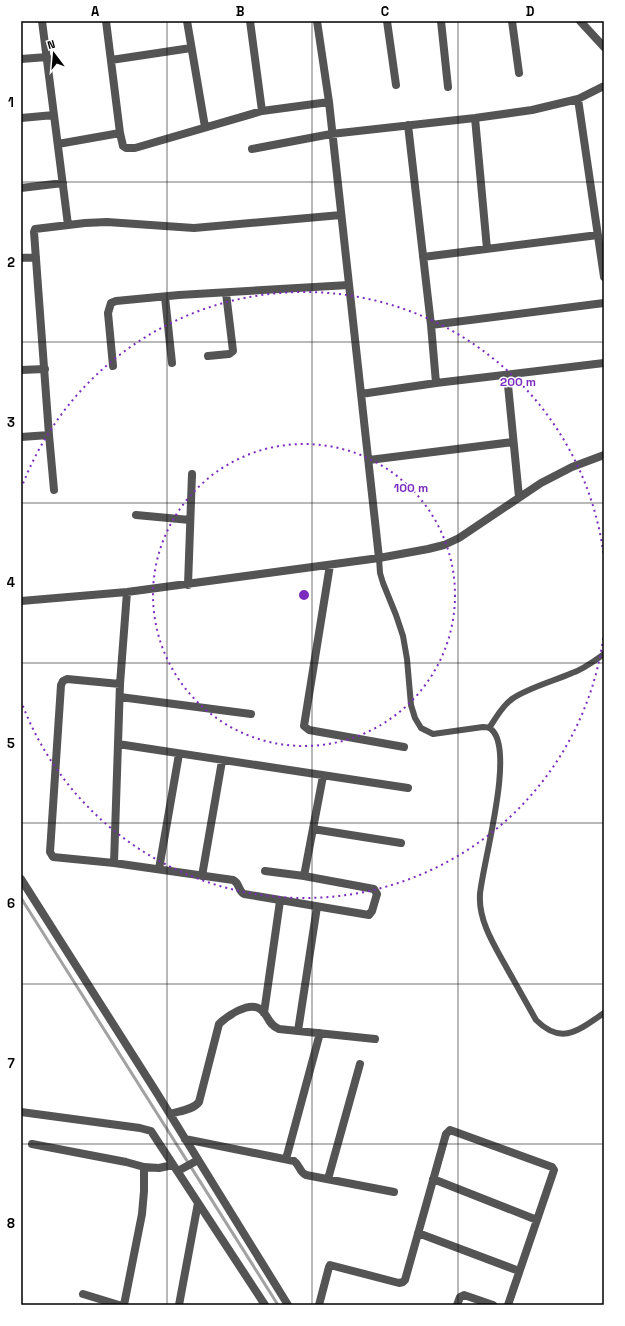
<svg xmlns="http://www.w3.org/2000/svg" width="625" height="1326" font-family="'Space Grotesk',sans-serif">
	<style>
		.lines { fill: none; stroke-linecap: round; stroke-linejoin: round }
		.stream { stroke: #a2a2a2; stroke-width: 3 }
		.lane { stroke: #545454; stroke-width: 6 }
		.street { stroke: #545454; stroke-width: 8 }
		.grid { fill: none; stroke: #000; stroke-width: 1; stroke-opacity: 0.55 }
		.ring { fill: none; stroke: #7b2cbf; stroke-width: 2; stroke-dasharray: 2 4 }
		.centre { fill: #7b2cbf; stroke: #fff; stroke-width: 2 }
		.ring-label { font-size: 12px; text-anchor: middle; font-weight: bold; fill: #7b2cbf; stroke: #fff; stroke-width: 3; stroke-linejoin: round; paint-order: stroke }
		.neatline { fill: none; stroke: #000; stroke-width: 1.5 }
		.grid-label { font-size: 13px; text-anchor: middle; font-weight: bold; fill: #000 }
	</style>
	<rect width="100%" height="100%" fill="#fff"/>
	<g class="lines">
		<path class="stream" d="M21,898L278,1305"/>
		<path class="lane" d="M379,558L380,573L383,583L396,615L403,636L407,659L411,705L415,718L421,728L433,734L483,727C487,727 489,727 492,730C515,752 483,862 480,894C478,922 496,948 509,972C518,988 527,1004 536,1020C562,1046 579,1030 604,1013
			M489,728C496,718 502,706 512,699C527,688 554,681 572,673C584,669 594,661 604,654"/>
		<path class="street" d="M42,21L68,225
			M106,21L120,133
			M187,21L205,127
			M250,21L262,111
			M317,21L329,102L379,558
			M387,21L396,85
			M441,21L448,87
			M512,21L519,73
			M580,21L604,47
			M21,59L47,57
			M111,60L191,48
			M578,99L604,277
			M21,118L54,115
			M475,118L487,249
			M408,125L431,325L436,383
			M58,144L120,133L123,146L126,148H135L262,111L329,102
			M252,149L331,134L475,118L532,110L578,99L604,86
			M21,188L63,183
			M423,257L598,235
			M21,258L36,257
			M165,297L172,363
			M431,325L604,303
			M208,356L229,354L233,351L226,293
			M113,366L108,313L111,303L116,301L179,295L349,285
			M21,370L45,369
			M507,375L519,497
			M361,394L436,383L604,363
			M49,435L54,490
			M21,437L49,435L34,232L35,229L85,223L107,222L194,228L341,215
			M369,460L513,442
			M136,515L190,520
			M330,565L304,726L309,730L404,747
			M188,585L192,474
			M127,592L120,684L114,863L233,880C240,883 238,891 244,894L369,915L372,911L377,894L374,889L304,876L323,776
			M21,601L127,592L379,558L428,549L444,545L459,538L541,483L572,467L604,455
			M120,697L251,714
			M118,744L408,788
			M313,829L401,843
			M114,863L53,857L50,852L61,685L63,681L67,679L120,684
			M159,869L179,754
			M265,871L304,876
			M202,876L222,761
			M21,879L155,1090L288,1305
			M264,1013L280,901
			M298,1031L317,907
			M21,1112L140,1128L151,1131L265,1305
			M170,1114C179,1111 193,1110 199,1102L219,1024C227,1016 249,1001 260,1009C269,1015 267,1024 279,1029L375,1039
			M185,1139L294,1161C300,1165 299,1172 306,1175L394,1192
			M32,1144L126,1162L144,1167L159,1168L173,1165
			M286,1159L320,1033
			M178,1171L198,1160
			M328,1179L360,1064
			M433,1179L537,1220
			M418,1233L519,1271
			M83,1294L119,1305
			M124,1305L142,1214L144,1191V1167
			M179,1305L198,1203
			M319,1305L329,1267L330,1265L399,1283L403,1282L405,1280L446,1134L450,1130L552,1167L554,1170L508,1305
			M457,1305L460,1297L464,1295L493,1305"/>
	</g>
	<path class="grid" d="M167,21V1305M312,21V1305M458,21V1305M21,182H604M21,342H604M21,503H604M21,663H604M21,823H604M21,984H604M21,1144H604"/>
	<g class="ring">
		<circle cx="304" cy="595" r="151"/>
		<path d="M604 632A302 302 0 0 1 21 701M21 489A302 302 0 0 1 604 558"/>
	</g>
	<circle cx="304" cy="595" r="6" class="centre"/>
	<g class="ring-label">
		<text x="518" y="386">200 m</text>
		<text x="411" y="492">100 m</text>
	</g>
	<rect width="625" height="1326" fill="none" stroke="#ffffff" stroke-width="44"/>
	<g transform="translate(54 54) rotate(344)" stroke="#ffffff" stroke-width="3" paint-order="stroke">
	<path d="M0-3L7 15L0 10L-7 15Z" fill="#000000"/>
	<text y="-6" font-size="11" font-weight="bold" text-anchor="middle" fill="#000000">N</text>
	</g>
	<rect x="22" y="22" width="581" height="1282" class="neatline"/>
	<g class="grid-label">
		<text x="95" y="16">A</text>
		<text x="240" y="16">B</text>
		<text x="385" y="16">C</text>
		<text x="530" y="16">D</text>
		<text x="11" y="107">1</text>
		<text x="11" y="267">2</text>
		<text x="11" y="427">3</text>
		<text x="11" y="587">4</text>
		<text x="11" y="748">5</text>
		<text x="11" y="908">6</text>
		<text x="11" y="1068">7</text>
		<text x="11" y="1228">8</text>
	</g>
</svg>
